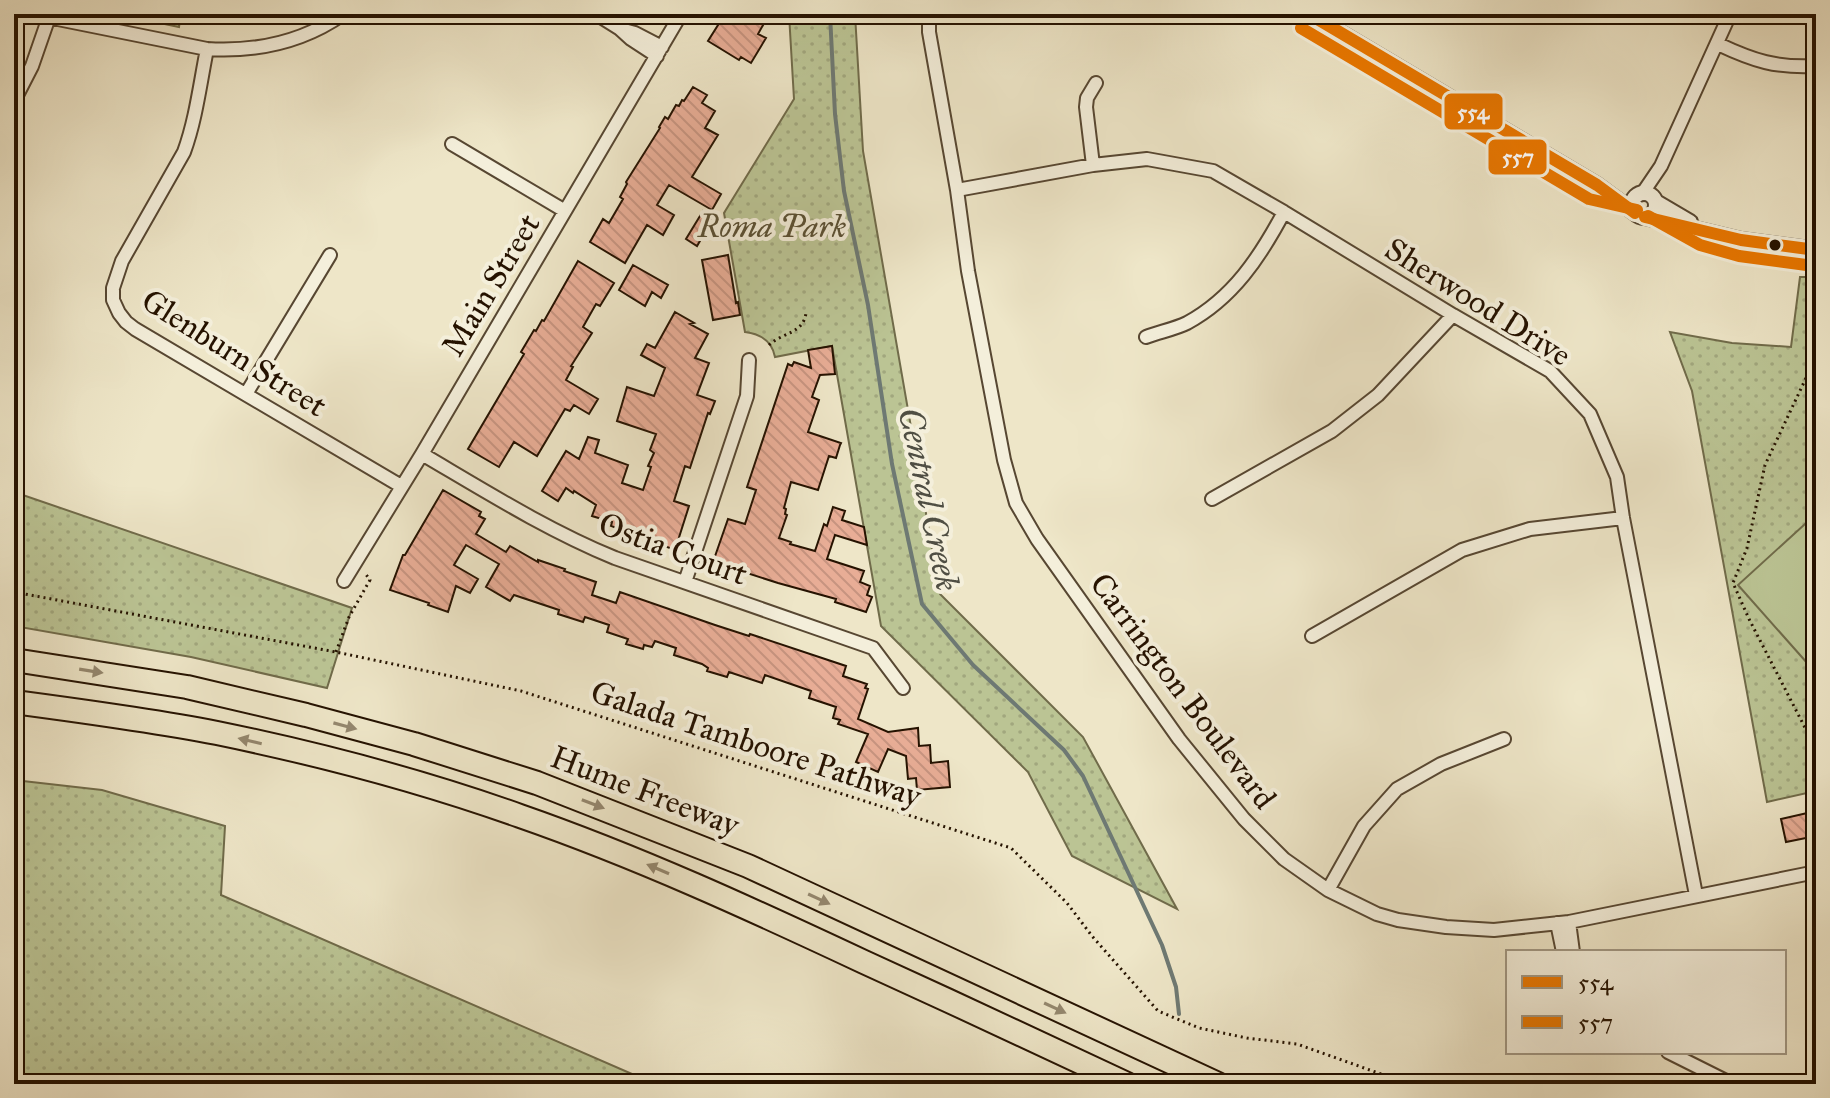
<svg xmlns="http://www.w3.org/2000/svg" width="1830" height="1098" font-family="'IM FELL Great Primer',serif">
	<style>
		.green { fill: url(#green-dots); stroke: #706b4a; stroke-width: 2 }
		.pitch { fill: #bbc494; stroke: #706b4a; stroke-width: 2 }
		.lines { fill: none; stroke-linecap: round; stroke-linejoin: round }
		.stream { stroke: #6e7973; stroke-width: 4 }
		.building { fill: url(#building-back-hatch); stroke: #251200; stroke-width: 2 }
		.service-casing { stroke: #574732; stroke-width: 10 }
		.minor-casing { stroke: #574732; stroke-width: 16 }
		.tertiary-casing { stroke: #574732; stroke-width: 18 }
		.motorway-casing { stroke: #251200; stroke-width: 26 }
		.path { stroke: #251200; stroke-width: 3; stroke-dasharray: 2 4; stroke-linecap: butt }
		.service { stroke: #f4efdb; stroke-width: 6 }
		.minor { stroke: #f4efdb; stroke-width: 12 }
		.tertiary { stroke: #f4efdb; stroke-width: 14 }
		.motorway { stroke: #eee6c8; stroke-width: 22 }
		.bus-1-casing { stroke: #f4efdb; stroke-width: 18 }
		.bus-2-casing { stroke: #f4efdb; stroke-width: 18 }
		.bus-1 { stroke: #e97700; stroke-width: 12 }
		.bus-2 { stroke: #e97700; stroke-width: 12 }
		.oneway { fill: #94876e }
		.bus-dot { fill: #251200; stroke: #f4efdb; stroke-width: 3 }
		.labels { text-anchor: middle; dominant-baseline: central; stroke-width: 8; stroke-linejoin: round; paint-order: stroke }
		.park-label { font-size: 32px; font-style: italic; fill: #5a5034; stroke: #f4efdb }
		.street-label { font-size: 32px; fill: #251200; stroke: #f4efdb }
		.water-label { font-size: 34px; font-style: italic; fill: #4f4e43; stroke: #f4efdb }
		.line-badge { stroke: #f4efdb; stroke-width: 3 }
		.badge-label { font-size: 22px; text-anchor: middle; font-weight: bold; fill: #fff }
	</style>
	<defs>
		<pattern id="green-dots" width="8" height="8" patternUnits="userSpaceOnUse" patternTransform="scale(2)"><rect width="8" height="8" fill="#bbc494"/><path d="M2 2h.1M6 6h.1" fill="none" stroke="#a1a77e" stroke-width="1.8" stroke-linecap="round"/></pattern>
		<pattern id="building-back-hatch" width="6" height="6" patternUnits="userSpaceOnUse" patternTransform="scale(2)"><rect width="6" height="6" fill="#e8ad96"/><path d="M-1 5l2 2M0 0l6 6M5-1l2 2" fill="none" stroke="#c79480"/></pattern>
	</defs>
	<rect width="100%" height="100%" fill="#eee6c8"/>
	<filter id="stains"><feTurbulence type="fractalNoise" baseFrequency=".0025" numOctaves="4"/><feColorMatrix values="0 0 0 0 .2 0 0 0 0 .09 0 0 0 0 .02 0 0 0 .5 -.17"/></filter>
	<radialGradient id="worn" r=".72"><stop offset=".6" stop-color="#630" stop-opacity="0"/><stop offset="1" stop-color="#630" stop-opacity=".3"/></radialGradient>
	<path class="green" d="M117,14H181L179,27Z
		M789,14H855L863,151L940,594L1083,737L1177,909L1072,856L1028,772L881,626L832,346L775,357C772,341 761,334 745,332L724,213L794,99Z
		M1800,277H1816V791L1767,802L1692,391L1670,332L1732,343L1791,347Z
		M14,492L352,608L327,688L191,657L14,626Z
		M14,780L102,790L225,826L221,895L655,1084H14Z"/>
	<path class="pitch" d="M1816,514V673L1738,585Z"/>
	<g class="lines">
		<path class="stream" d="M830,14L835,114L844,191L868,305L892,464L922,604L973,665L1064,750L1083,776L1162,945L1176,987L1179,1014"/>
	</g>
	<path class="building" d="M725,14H761L767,18L758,34L766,38L751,63L741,57L739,60L708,41Z
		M693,87L707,95L702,103L715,111L705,128L718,135L692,177L721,194L712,210L669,185L657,205L674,215L663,235L647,225L625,263L590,242L603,219L609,223L623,199L620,197L627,184L626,182L660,128L659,127L665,117L668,119L676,105L679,106L682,100L684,101Z
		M703,211L714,217L697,246L686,239Z
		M728,255L736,303L738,302L740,315L713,320L702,260Z
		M578,261L614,283L600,306L596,304L583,327L592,333L571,366L573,367L566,380L598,399L589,414L574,405L570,411L565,409L537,456L514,442L499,467L468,449L524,354L521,352L534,330L536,331L542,320L544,321Z
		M633,265L668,285L661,298L652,292L645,306L619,290Z
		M675,312L694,323L690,324L708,334L695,358L709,363L697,395L715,401L710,414L708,413L690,468L685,466L674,501L689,506L675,550L611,526L612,522L592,516L596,505L574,491L573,493L566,488L558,501L542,491L566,451L579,459L588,437L599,440L595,453L628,465L622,483L643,490L651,467L648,466L654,453L650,450L656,434L617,421L627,387L654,396L665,368L641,355L647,344L655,348Z
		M832,346L835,374L820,375L812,397L819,400L808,432L841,443L840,445L836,458L829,456L818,490L791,482L784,508L786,509L785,514L787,515L779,538L791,542L790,544L815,551L824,524L827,526L833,507L845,511L842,520L864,527L867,545L835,535L827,559L864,571L860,582L870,586L867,595L872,597L866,612L835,602L836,599L778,583L713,562L728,519L745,524L756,490L747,487L788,364L792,366L794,362L811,368L808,350Z
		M443,490L481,512L479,516L485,519L476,534L506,552L510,546L538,562V560L565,569L564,571L596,582L592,595L616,603L620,592L715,625L749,636L750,634L846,666L843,676L867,684L865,688L868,689L858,719L888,732L918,728L919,746L930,745L931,763L948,761L950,787L917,790L916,778L908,779L906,756L888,749L878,772L856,762L868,734L838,724L840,720L833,718L836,707L809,698L811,691L765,675L762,683L729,672L727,677L707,671L708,668L702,664L674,655L676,648L655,641L652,647L644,645L643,649L626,644L628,639L607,632L609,625L585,617L583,622L558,614L559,610L514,595L510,601L486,587L499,564L466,545L454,565L478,579L470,593L456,586L448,612L428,605L429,603L390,590L403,555H405Z
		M1816,811V836L1786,842L1781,819Z"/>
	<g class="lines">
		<defs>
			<path id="service" d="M1812,250L1813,273L1816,285
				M1816,298L1810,359L1812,368L1816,372"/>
			<path id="minor" d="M33,14L207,49C256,52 303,42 343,14
				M596,14L620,29L631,39L657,56
				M929,14V32L957,190L968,271L1004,460L1016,503L1037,539L1179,739L1244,819L1284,859L1328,890L1377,914L1398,920L1446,927L1494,930L1569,922L1816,872
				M624,30L635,33L662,47
				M1718,44C1754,61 1776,68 1816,66
				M207,49C200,84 196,119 184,152L122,261L113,288V300L119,313L126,322L135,329L401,486
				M14,101L32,66L49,17
				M452,144L565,211
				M1093,165L1086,107L1087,98L1096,83
				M957,190L1093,165L1147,159L1213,171L1284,212L1453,315L1550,371L1590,414L1617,477L1623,518L1696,895
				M1642,194L1661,166L1730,14
				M1146,337C1159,332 1175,329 1187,323C1233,298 1260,257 1284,212
				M246,394L330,255
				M422,454C485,491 547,530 615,558L873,648L903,688
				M1212,499L1332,431L1378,395L1453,315
				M344,581L422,454L681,14
				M685,582L747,396L749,360
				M1312,636L1462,550L1530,529L1623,518
				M1328,890L1364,826L1397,789L1441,764L1504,739
				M1569,922L1573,952
				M1557,923L1563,952
				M1668,1052L1732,1084"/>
			<path id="tertiary" d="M1309,14L1597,185L1635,213
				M1632 205a12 12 0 1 1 24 0a12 12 0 1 1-24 0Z
				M1656,202L1690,222
				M1645,217L1741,240L1816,250"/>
			<path id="motorway" d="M14,660L187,687L306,715L414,744L537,783L748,866L1218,1084
				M14,702C82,711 150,720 217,733C319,754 422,781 520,816C638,857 751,909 864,962C952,1002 1040,1043 1127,1084"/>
		</defs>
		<use href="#service" class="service-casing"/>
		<use href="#minor" class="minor-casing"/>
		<use href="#tertiary" class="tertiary-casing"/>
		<use href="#motorway" class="motorway-casing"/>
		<path class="path" d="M146,14L147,22
			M769,345C783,332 803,334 806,313
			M1806,378L1765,465L1747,548L1733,583L1749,619L1816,749
			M14,592L336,652L521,691L1011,848L1067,903L1092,936L1158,1011L1199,1028L1247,1038L1297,1044L1409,1084
			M336,652L349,617L370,580L365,573"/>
		<use href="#service" class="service"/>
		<use href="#minor" class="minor"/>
		<use href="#tertiary" class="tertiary"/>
		<use href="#motorway" class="motorway"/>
		<defs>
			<path id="bus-1" d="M1309,14L1597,185L1635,213
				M1645,217L1741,240L1816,250"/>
			<path id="bus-2" d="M1301,28L1589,199L1637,210
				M1648,216L1700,245L1739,256L1814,266"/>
		</defs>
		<use href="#bus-1" class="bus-1-casing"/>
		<use href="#bus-2" class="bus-2-casing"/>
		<use href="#bus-1" class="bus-1"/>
		<use href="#bus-2" class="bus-2"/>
	</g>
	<defs><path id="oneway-solid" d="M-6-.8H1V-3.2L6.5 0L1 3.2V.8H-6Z" transform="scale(2)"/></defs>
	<g class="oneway">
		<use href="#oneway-solid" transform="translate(91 671) rotate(9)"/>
		<use href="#oneway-solid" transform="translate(345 726) rotate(15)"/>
		<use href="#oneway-solid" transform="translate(250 741) rotate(-167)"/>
		<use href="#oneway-solid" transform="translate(593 804) rotate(21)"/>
		<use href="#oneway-solid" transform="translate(658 869) rotate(-157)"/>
		<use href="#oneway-solid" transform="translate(819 899) rotate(25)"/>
		<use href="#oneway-solid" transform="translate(1055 1008) rotate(25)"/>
	</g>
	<circle class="bus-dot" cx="1775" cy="245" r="7"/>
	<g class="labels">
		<g class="park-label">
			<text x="772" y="226">Roma Park</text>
		</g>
		<g class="street-label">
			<text transform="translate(491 285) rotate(-59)">Main Street</text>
			<text transform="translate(1478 302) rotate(32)">Sherwood Drive</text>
			<text transform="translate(234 353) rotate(32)">Glenburn Street</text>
			<text transform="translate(673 549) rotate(20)">Ostia Court</text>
			<text transform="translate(1183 691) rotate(53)">Carrington Boulevard</text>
			<text transform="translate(756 744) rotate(18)">Galada Tamboore Pathway</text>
			<text transform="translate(645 791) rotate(21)">Hume Freeway</text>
		</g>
		<g class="water-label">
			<text transform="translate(929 499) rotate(78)">Central Creek</text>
		</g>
	</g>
	<g class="line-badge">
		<rect x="1443" y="92" width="61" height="39" rx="8" fill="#e97700"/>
		<rect x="1487" y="138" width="61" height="38" rx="8" fill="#e97700"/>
	</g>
	<g class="badge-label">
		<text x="1473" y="119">554</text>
		<text x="1518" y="164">557</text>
	</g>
	<rect width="1830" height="1098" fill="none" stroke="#eee6c8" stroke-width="48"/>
	<rect x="16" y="16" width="1798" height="1066" fill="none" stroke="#251200" stroke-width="4"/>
	<rect x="24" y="24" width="1782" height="1050" fill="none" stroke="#251200" stroke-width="2"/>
	<rect x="1506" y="950" width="280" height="104" fill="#f4efdb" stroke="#a19783" stroke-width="2"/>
	<rect x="1522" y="976" width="40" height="12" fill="#e97700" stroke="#a19783" stroke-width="2"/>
	<text x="1578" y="990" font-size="24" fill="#251200">554</text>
	<rect x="1522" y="1016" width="40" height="12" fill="#e97700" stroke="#a19783" stroke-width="2"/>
	<text x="1578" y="1030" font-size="24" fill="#251200">557</text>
	<rect width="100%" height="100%" filter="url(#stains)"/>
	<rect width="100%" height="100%" fill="url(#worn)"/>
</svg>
